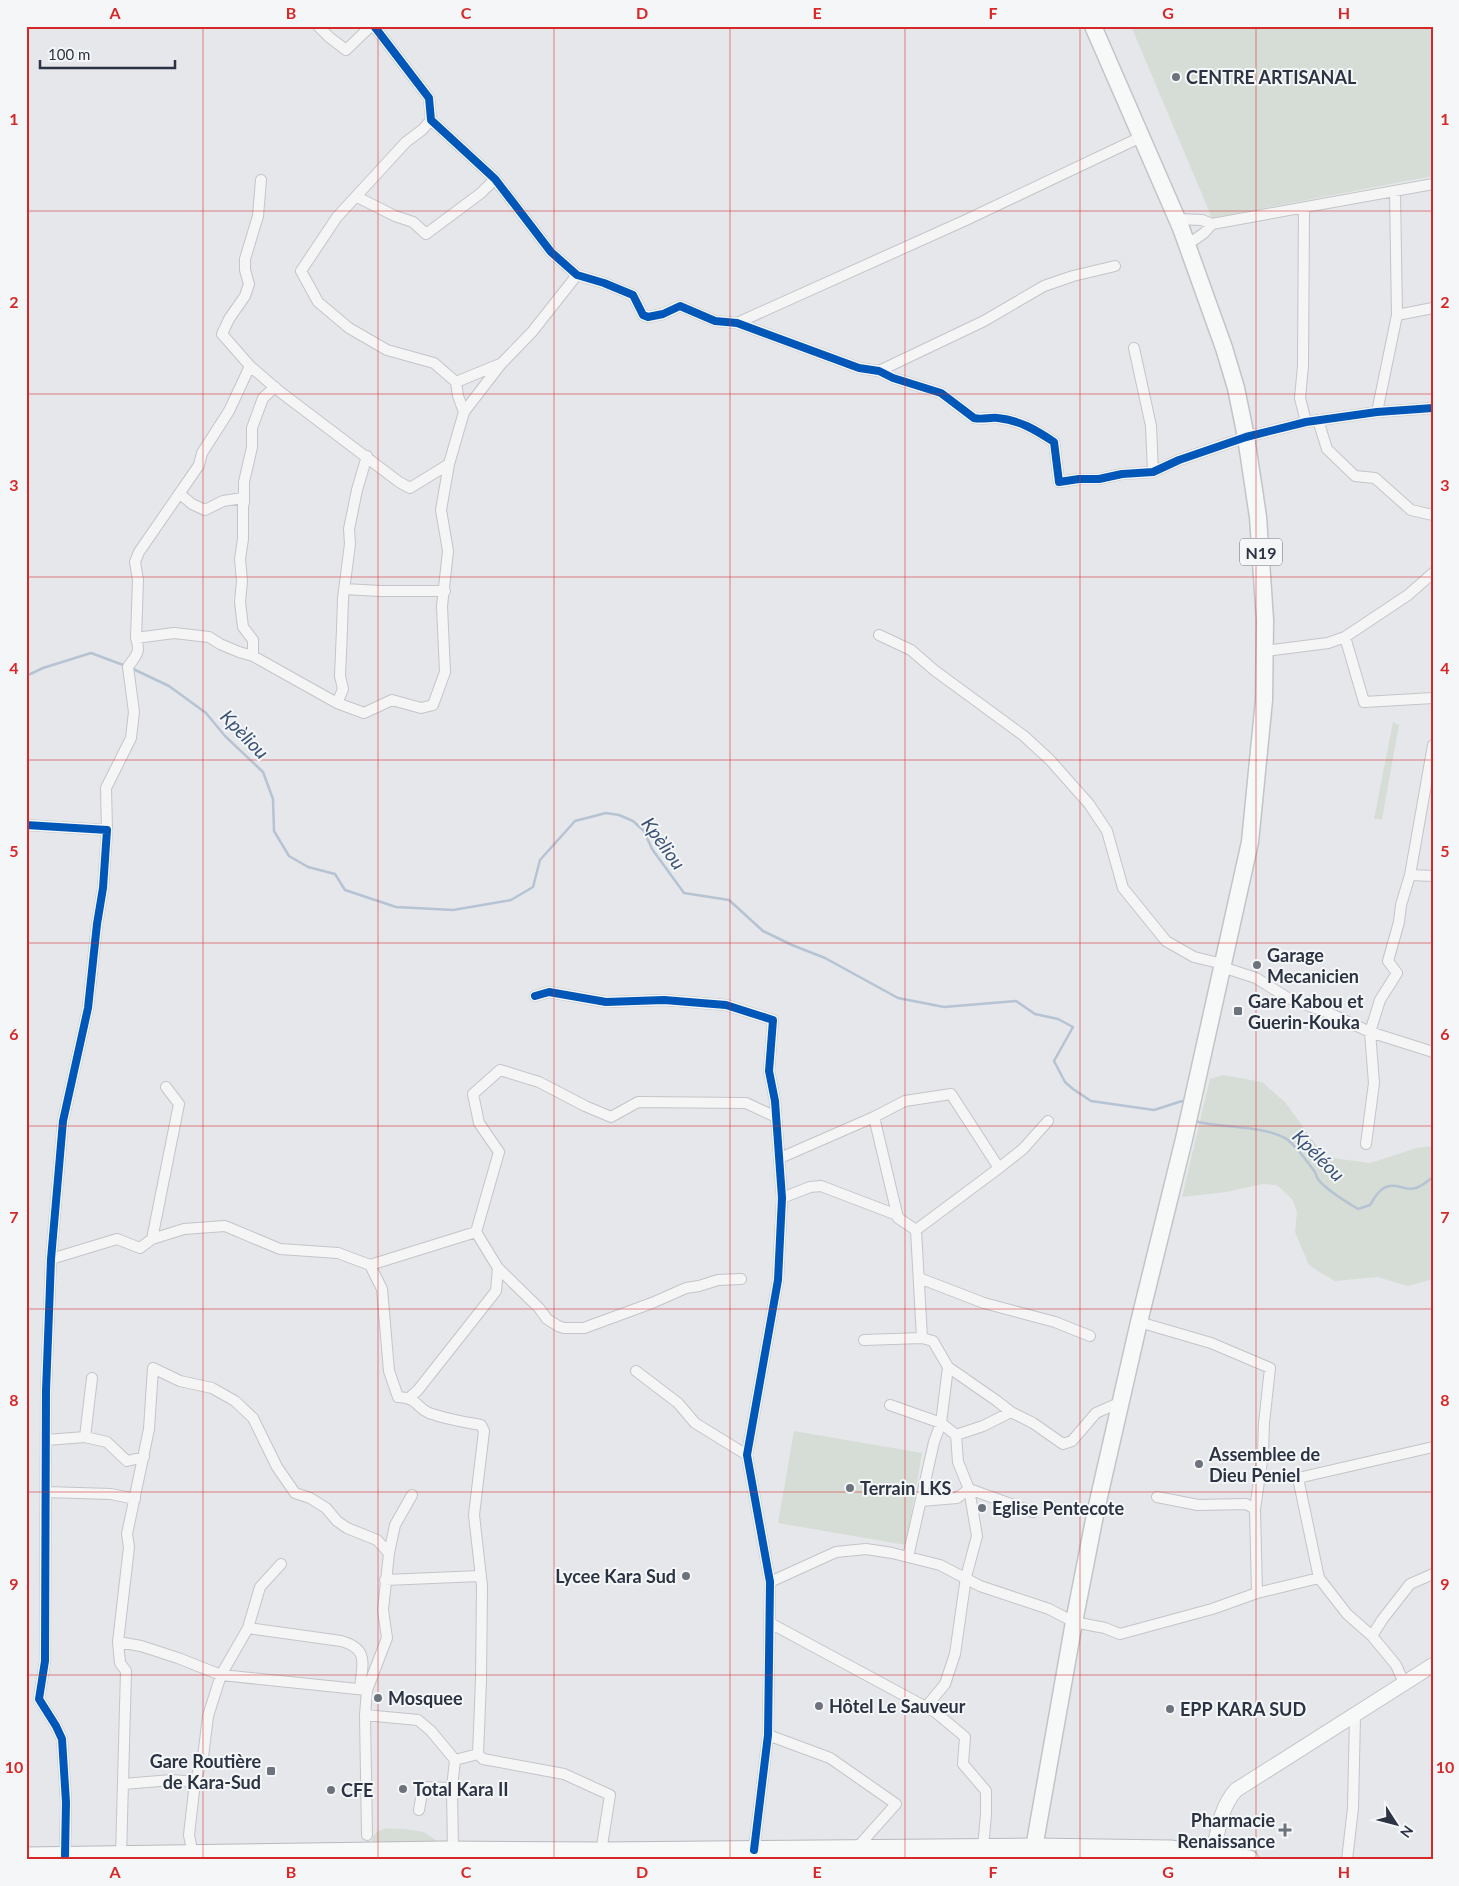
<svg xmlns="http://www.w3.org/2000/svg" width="1459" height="1886" font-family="Lato,sans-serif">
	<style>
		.green { fill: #d6ddd6 }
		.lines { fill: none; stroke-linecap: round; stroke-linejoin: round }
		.stream { stroke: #b6c3d3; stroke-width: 2.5 }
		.street-casing { stroke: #c3c5c8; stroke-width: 12 }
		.secondary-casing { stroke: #c3c5c8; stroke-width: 16 }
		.primary-casing { stroke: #c2c4c7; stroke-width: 19 }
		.highway-casing { stroke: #b8babe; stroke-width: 21 }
		.street { stroke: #f5f5f6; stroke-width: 10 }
		.secondary { stroke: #f7f8f8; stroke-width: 14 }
		.primary { stroke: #f7f8f8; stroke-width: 16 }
		.highway { stroke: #f7f8f8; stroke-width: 19 }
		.cycleway-casing { stroke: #f4f6f8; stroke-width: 11 }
		.cycleway { stroke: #0057b8; stroke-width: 8 }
		.grid { fill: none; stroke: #d62828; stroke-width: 1; stroke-opacity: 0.55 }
		.poi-dot { fill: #6d737d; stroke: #f4f6f8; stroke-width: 2 }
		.labels { text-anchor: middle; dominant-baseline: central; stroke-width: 4; stroke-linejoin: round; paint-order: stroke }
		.shield { fill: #f4f6f8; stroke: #686e79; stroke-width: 1 }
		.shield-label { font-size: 16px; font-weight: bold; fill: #2c3443 }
		.poi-label { font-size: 18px; font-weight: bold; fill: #2c3443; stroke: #f4f6f8; text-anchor: start }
		.water-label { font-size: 19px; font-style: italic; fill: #395275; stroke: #f4f6f8 }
		.neatline { fill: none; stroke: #d62828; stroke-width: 2 }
		.grid-label { font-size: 16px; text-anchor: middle; font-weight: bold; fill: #d62828 }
	</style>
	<rect width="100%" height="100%" fill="#e5e7ea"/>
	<path class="green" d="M1131,26H1433V176L1212,218Z
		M1393,722L1399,725L1382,819H1374Z
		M1223,1075L1262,1082L1285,1102L1325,1157L1370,1163L1417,1148L1433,1146V1279L1408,1286L1377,1277L1335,1281L1321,1273L1309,1265L1295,1232L1297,1212L1292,1199L1277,1185L1263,1184L1226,1192L1182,1197L1210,1079Z
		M794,1431L922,1453L906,1545L778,1523Z
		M404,1829L424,1832L437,1841L371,1842C376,1825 390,1829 404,1829Z"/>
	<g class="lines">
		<path class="stream" d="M131,668L169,686L206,713L225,736L263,772L273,799L274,831L289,856L308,867L335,874L345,890L396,907L453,910L511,900L533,887L540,860L575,821L606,813L619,815L633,821L644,831L652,849L684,893L729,900L763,931L792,945L825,958L898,998L944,1007L1016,1001L1035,1014L1058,1019L1073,1027L1054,1061L1065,1082L1073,1089L1091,1101L1154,1110L1182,1101L1185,1105
			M26,676L43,668L91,653L126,666
			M1195,1118L1198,1122C1225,1128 1260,1125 1285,1138C1292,1141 1310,1165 1315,1172C1316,1174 1316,1177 1318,1179C1324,1188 1348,1203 1358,1209L1370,1205C1377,1193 1384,1182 1400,1187C1406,1188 1410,1190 1416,1188C1422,1186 1428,1181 1433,1177"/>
		<defs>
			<path id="street" d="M318,26L329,37L346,50L371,26
				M374,26L429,98L431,120L495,179L551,252L577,275L604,283L633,295L643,315L648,317L663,314L680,306L715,321L737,323L859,368L879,371L893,378L941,393L974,418C982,420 990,417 998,418C1019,420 1036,430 1054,442L1059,482L1079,479H1099L1122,474L1153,472L1179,460L1246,437L1306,422L1377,412L1433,408
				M431,120L422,130L406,142L337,217L301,271L318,302L349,328L387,350L434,363L456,382L500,364
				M261,180L258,216L245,259V270L249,284L245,296L229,319L222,334L250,366L279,391L399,482L410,488L449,464L464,412L501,364L532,332L577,275
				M357,197L395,216L413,222L426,234L481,193L495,179
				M1304,208L1303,366L1300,398L1306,422
				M1177,219L1202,220L1212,224L1433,184
				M1187,245L1204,233L1212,224
				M1397,315L1433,308
				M737,323L966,220L1141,137
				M1134,348L1151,426L1153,472
				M879,371L984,321L1044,286L1073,276L1115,266
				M456,382L458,396L464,412
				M1377,412L1397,315L1395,192
				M1318,420L1327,449L1355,476L1375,478L1411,510L1433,515
				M180,494L192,504L205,510L223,501L243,498V539L240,559L242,581L240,602L243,627L253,640V656
				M244,503V482L252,447V428L263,398L275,387
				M345,589L380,591H445
				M879,635L911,650L934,670L1024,736L1050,760L1089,804L1107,831L1123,888L1166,941L1194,957L1223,964
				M1345,637L1364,702L1433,698
				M136,638L174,633L209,637L220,644L239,652L253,656L337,703L364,713L392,700L421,708L433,705L445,672L442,606L448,551L441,510L449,464
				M1265,651L1328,643L1345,637L1408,595L1433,573
				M337,703L343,689L340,676L342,629L343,598L350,544L349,529L357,490L367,456
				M26,825L107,830L103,888L97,924L88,1008L63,1121L51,1259L46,1391L45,1661L39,1699L56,1726L62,1739L66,1802L65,1856
				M107,830L106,788L131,738L134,712L128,667C136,655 141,653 136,638L138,580L135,562L139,552L199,465L202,453L229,411L250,366
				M1410,875L1433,876
				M1222,967L1256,978L1288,998L1331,1014L1370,1032L1433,1052
				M535,996L549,992L606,1002L664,1000L726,1005L773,1020L769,1071L775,1101L782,1198L778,1280L747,1455L770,1582L768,1735L754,1850
				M874,1117L905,1101L951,1094L999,1168L916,1230
				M1366,1144L1374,1083L1370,1032L1380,1000L1397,973L1388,961L1399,922L1401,905L1410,875L1433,745
				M780,1158L874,1117L898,1218L916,1230L922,1338L933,1341L948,1367L941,1423L934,1442L908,1557
				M999,1168L1023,1149L1048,1121
				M782,1198L810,1187L821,1186L897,1215
				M152,1239L179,1104L166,1087
				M51,1259L117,1239L140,1248L152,1239L184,1229L225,1226L280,1249L338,1253L370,1265L476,1232
				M370,1265L382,1289L389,1371L398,1397C419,1398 415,1407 429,1413C446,1419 463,1422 481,1425L484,1431L474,1515L482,1586L481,1680L478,1754L483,1759L564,1774L610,1795L601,1852
				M919,1278L984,1303L1055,1322L1090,1336
				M741,1279L718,1280L699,1286L686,1288L652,1303L584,1328H564L558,1326L547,1319L539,1308L498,1268L476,1232L499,1152L479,1123L473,1094L500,1070L539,1082L585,1106L611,1117L638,1102L746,1103L776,1117
				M1139,1322L1211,1343L1270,1368L1264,1423L1263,1454L1255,1509L1257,1593
				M864,1340L922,1338
				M948,1367L997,1401L1011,1412L1033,1423L1063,1444L1072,1441L1096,1413L1121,1402
				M636,1371L678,1403L695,1423L747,1455
				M410,1397L418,1390L496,1291L498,1268
				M890,1405L941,1423L956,1435L958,1462L969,1489L977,1536L966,1577L955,1654L945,1684L926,1707
				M956,1435L983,1426L1011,1412
				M85,1437L92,1378
				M46,1440L85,1437L107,1442L127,1461L144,1457
				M969,1489L1033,1512
				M46,1492L111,1494L135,1499
				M1157,1497L1198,1505L1246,1504L1255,1509
				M921,1501L957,1498L969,1489
				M389,1553L395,1525L412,1495
				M385,1580L480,1576
				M770,1582L836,1552L866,1549L892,1553L940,1565L980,1586L1049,1609L1074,1622L1105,1628L1120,1634L1212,1609L1257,1593L1319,1578
				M770,1623L935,1712L965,1737L963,1764L986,1791V1814L983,1848
				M248,1628L341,1641C370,1649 362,1664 360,1689
				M1372,1636L1382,1620L1410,1584L1433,1574
				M118,1642L141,1646L178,1658L221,1675L367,1690
				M1404,1683L1396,1665L1372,1636L1347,1614L1319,1578L1298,1478L1433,1447
				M365,1715L418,1720L431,1731L455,1760L452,1788L453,1851
				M768,1735L830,1758L896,1804L855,1850
				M455,1760L478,1754
				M123,1784L172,1780L195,1782
				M419,1810L423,1787L452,1788
				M193,1855L189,1835L195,1782L203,1757L208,1716L221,1675L248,1628L260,1587L281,1564
				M121,1856L126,1671L120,1663L118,1642L129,1547L127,1534L149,1429L153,1368L180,1381L212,1388L235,1401L253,1418L277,1467L295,1493L310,1498L326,1508L337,1521L347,1528L377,1540L389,1553L383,1610L387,1638L367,1690L365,1715L367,1835
				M1347,1860L1353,1808L1355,1716"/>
			<path id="secondary" d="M1213,1854C1218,1831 1220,1808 1236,1790L1433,1665"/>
			<path id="primary" d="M1034,1848L1074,1622L1096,1510L1139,1322L1184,1139L1250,842L1264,700L1265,620L1258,517L1246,437L1236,388L1224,348L1181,228L1093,26"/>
			<path id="highway" d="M26,1857L446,1851L601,1852L1034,1848L1170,1850L1249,1860"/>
		</defs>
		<use href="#street" class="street-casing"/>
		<use href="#secondary" class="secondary-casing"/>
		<use href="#primary" class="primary-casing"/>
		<use href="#highway" class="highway-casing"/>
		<use href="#street" class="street"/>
		<use href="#secondary" class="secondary"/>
		<use href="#primary" class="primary"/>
		<use href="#highway" class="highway"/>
		<defs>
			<path id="cycleway" d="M374,26L429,98L431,120L495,179L551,252L577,275L604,283L633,295L643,315L648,317L663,314L680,306L715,321L737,323L859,368L879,371L893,378L941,393L974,418C982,420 990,417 998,418C1019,420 1036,430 1054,442L1059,482L1079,479H1099L1122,474L1153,472L1179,460L1246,437L1306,422L1377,412L1433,408
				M26,825L107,830L103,888L97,924L88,1008L63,1121L51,1259L46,1391L45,1661L39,1699L56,1726L62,1739L66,1802L65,1856
				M535,996L549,992L606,1002L664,1000L726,1005L773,1020L769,1071L775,1101L782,1198L778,1280L747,1455L770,1582L768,1735L754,1850"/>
		</defs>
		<use href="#cycleway" class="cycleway-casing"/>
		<use href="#cycleway" class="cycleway"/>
	</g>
	<path class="grid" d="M203,26V1860M378,26V1860M554,26V1860M730,26V1860M905,26V1860M1080,26V1860M1256,26V1860M26,211H1433M26,394H1433M26,577H1433M26,760H1433M26,943H1433M26,1126H1433M26,1309H1433M26,1492H1433M26,1675H1433"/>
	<g class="poi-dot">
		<circle cx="1176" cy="77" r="5"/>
		<circle cx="1257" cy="965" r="5"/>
		<rect x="1233" y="1006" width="10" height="10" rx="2.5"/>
		<circle cx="1199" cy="1464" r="5"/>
		<circle cx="850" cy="1488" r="5"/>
		<circle cx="982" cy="1508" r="5"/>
		<circle cx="686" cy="1576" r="5"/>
		<circle cx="378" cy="1698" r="5"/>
		<circle cx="819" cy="1706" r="5"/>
		<circle cx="1170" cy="1709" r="5"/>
		<rect x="266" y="1766" width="10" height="10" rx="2.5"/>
		<circle cx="403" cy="1789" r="5"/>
		<circle cx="331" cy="1790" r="5"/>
		<path d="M1282.5 1822.5h5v5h5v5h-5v5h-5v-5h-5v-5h5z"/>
	</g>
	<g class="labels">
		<rect class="shield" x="1240" y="538.5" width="42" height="27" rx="4"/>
		<g class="shield-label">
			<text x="1261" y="552">N19</text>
		</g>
		<g class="poi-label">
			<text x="1186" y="77">CENTRE ARTISANAL</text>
			<text x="1267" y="955">Garage<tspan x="1267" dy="21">Mecanicien</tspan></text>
			<text x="1248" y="1001">Gare Kabou et<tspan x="1248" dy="21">Guerin-Kouka</tspan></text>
			<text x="1209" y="1454">Assemblee de<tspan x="1209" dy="21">Dieu Peniel</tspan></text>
			<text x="860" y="1488">Terrain LKS</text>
			<text x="992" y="1508">Eglise Pentecote</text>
			<text x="676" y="1576" text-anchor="end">Lycee Kara Sud</text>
			<text x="388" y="1698">Mosquee</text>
			<text x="829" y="1706">Hôtel Le Sauveur</text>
			<text x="1180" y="1709">EPP KARA SUD</text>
			<text x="261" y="1761" text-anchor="end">Gare Routière<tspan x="261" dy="21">de Kara-Sud</tspan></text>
			<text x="413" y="1789">Total Kara II</text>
			<text x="341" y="1790">CFE</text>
			<text x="1275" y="1820" text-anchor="end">Pharmacie<tspan x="1275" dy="21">Renaissance</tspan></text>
		</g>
		<g class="water-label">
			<text transform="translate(245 734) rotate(46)">Kpèliou</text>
			<text transform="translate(664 843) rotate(54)">Kpèliou</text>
			<text transform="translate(1319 1155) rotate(45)">Kpéléou</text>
		</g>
	</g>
	<rect width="1459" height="1886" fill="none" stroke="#f4f6f8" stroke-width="55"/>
	<g transform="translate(1396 1824) rotate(126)" stroke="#f4f6f8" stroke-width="4" paint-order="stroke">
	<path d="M0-4L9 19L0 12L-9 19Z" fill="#2c3443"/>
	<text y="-8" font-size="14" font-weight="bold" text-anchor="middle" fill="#2c3443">N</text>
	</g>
	<path d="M40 60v8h135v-8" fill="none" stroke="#2c3443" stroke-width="2.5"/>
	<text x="48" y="60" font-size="15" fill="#2c3443" stroke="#f4f6f8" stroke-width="4" paint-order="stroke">100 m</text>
	<rect x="28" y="28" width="1404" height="1830" class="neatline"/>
	<g class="grid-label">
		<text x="115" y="19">A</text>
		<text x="291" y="19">B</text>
		<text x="466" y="19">C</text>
		<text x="642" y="19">D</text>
		<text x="817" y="19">E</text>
		<text x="993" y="19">F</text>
		<text x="1168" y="19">G</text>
		<text x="1344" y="19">H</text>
		<text x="14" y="125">1</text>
		<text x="1445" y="125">1</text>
		<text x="14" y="308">2</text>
		<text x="1445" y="308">2</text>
		<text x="14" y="491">3</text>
		<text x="1445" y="491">3</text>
		<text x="14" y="674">4</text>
		<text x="1445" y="674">4</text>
		<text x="14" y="857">5</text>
		<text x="1445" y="857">5</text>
		<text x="14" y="1040">6</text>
		<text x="1445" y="1040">6</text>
		<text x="14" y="1223">7</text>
		<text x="1445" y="1223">7</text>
		<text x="14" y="1406">8</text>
		<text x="1445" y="1406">8</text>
		<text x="14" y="1590">9</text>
		<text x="1445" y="1590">9</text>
		<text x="14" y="1773">10</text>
		<text x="1445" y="1773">10</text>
		<text x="115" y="1878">A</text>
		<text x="291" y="1878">B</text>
		<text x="466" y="1878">C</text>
		<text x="642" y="1878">D</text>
		<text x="817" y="1878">E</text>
		<text x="993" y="1878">F</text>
		<text x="1168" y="1878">G</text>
		<text x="1344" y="1878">H</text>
	</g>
</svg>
